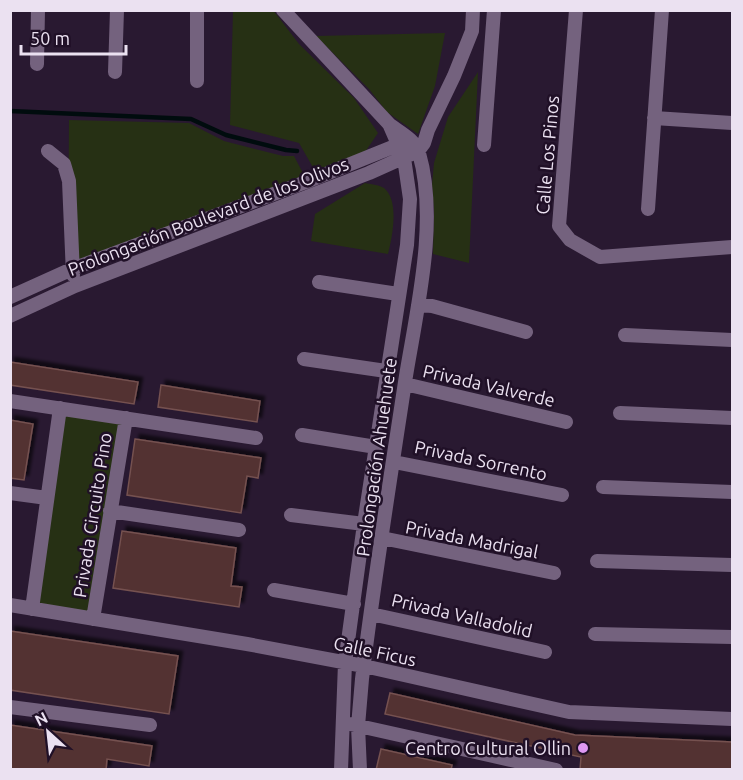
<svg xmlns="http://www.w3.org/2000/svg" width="743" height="780" font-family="Ubuntu,sans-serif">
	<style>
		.green { fill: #263014 }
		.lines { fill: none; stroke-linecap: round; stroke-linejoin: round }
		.stream { stroke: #000c0e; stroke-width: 4.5 }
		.building { fill: #533131; stroke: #755150; stroke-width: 1.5; filter: url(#shadow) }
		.minor { stroke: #74627e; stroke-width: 14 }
		.poi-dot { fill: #de98f2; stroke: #201027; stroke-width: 2 }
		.labels { text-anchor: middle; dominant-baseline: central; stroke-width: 5; stroke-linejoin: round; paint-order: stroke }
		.street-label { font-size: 18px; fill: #ebe1f1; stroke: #201027 }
		.poi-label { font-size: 18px; fill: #ebe1f1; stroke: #201027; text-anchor: end }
	</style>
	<defs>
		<filter id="shadow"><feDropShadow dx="4.5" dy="-4.5" stdDeviation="1.5" flood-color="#0009"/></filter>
	</defs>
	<rect width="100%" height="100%" fill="#291931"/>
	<path class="green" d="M273,10L299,44L354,98L378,133L363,155L315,171L299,143L230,125L233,11Z
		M445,33L435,86L418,134L387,112L369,89L316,36Z
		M478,72L469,263L433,254L434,212L432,185L434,163L448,117Z
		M69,120L189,123L224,141L283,156H294L304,175L68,271Z
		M365,183C370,184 379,185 384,188C400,201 392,238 388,254L311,241L315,214Z
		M59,409L126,419L94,613L33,603Z"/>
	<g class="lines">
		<path class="stream" d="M10,111L191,119L226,135L286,150L297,151"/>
	</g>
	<path class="building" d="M10,362L138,382L134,404L10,385Z
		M161,385L260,401L257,422L158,407Z
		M10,420L33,424L24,480L10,478Z
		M135,439L261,458L258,478L247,476L241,513L127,495Z
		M122,531L236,548L231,586L242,587L239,607L113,588Z
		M10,631L178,656L169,714L10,690Z
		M390,693L575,735L732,742V770H580L581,757L385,714Z
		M10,725L152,746L149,766L107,759L106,770H10Z
		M381,749L452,765L451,770H376Z"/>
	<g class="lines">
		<path class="minor" d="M197,10V81
			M283,10L390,125C401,133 415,140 419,153C439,222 416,312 405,382C390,481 374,580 362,679L358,726L360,770
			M576,10L559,226L570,240L600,257L732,247
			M37,64L38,10
			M115,72L117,10
			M654,118L732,123
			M484,145L494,10
			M48,151L64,164L69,181L73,275
			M648,209L662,10
			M319,282L398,294
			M10,297L72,269L306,182L405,142
			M418,305L432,306L526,332
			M10,316L75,286L369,173L418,151L424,143L428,130L454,76L472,31L473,10
			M625,335L732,340
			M304,359L386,371
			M405,384L566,422
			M10,401L256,438
			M620,413L732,418
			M302,435L376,447
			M394,462L562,495
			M603,487L732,492
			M10,493L47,498
			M110,511L239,530
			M291,515L364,524
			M382,538L554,573
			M597,561L732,565
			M274,590L354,604
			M10,605L247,644L364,666L569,712L732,719
			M32,609L60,408
			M371,614L545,652
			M93,619L126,418
			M595,634L732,637
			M10,707L150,725
			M350,724L556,770
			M341,770L345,663L364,524L407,245L410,199L404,158L390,126"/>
	</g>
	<circle class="poi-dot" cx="583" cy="748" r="6"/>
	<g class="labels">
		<g class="street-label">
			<text transform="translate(547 155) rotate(-85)">Calle Los Pinos</text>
			<text transform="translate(208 216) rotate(-21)">Prolongación Boulevard de los Olivos</text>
			<text transform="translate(489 385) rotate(13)">Privada Valverde</text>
			<text transform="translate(376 457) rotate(-82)">Prolongación Ahuehuete</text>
			<text transform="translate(481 460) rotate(12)">Privada Sorrento</text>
			<text transform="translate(92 515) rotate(-81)">Privada Circuito Pino</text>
			<text transform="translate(472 539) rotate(11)">Privada Madrigal</text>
			<text transform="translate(462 615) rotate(13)">Privada Valladolid</text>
			<text transform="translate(375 651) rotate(12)">Calle Ficus</text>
		</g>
		<g class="poi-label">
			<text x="571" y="748">Centro Cultural Ollin</text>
		</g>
	</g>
	<rect width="743" height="780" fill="none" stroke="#ebe1f1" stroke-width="24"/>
	<g transform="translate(48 732) rotate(333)" stroke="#201027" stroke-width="4.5" paint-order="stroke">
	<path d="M0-4.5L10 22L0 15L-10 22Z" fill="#ebe1f1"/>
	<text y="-9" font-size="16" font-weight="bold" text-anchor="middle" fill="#ebe1f1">N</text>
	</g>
	<path d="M21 45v9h105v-9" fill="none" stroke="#ebe1f1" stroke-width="3"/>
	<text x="30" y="45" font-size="18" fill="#ebe1f1" stroke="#201027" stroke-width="4.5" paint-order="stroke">50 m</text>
</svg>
